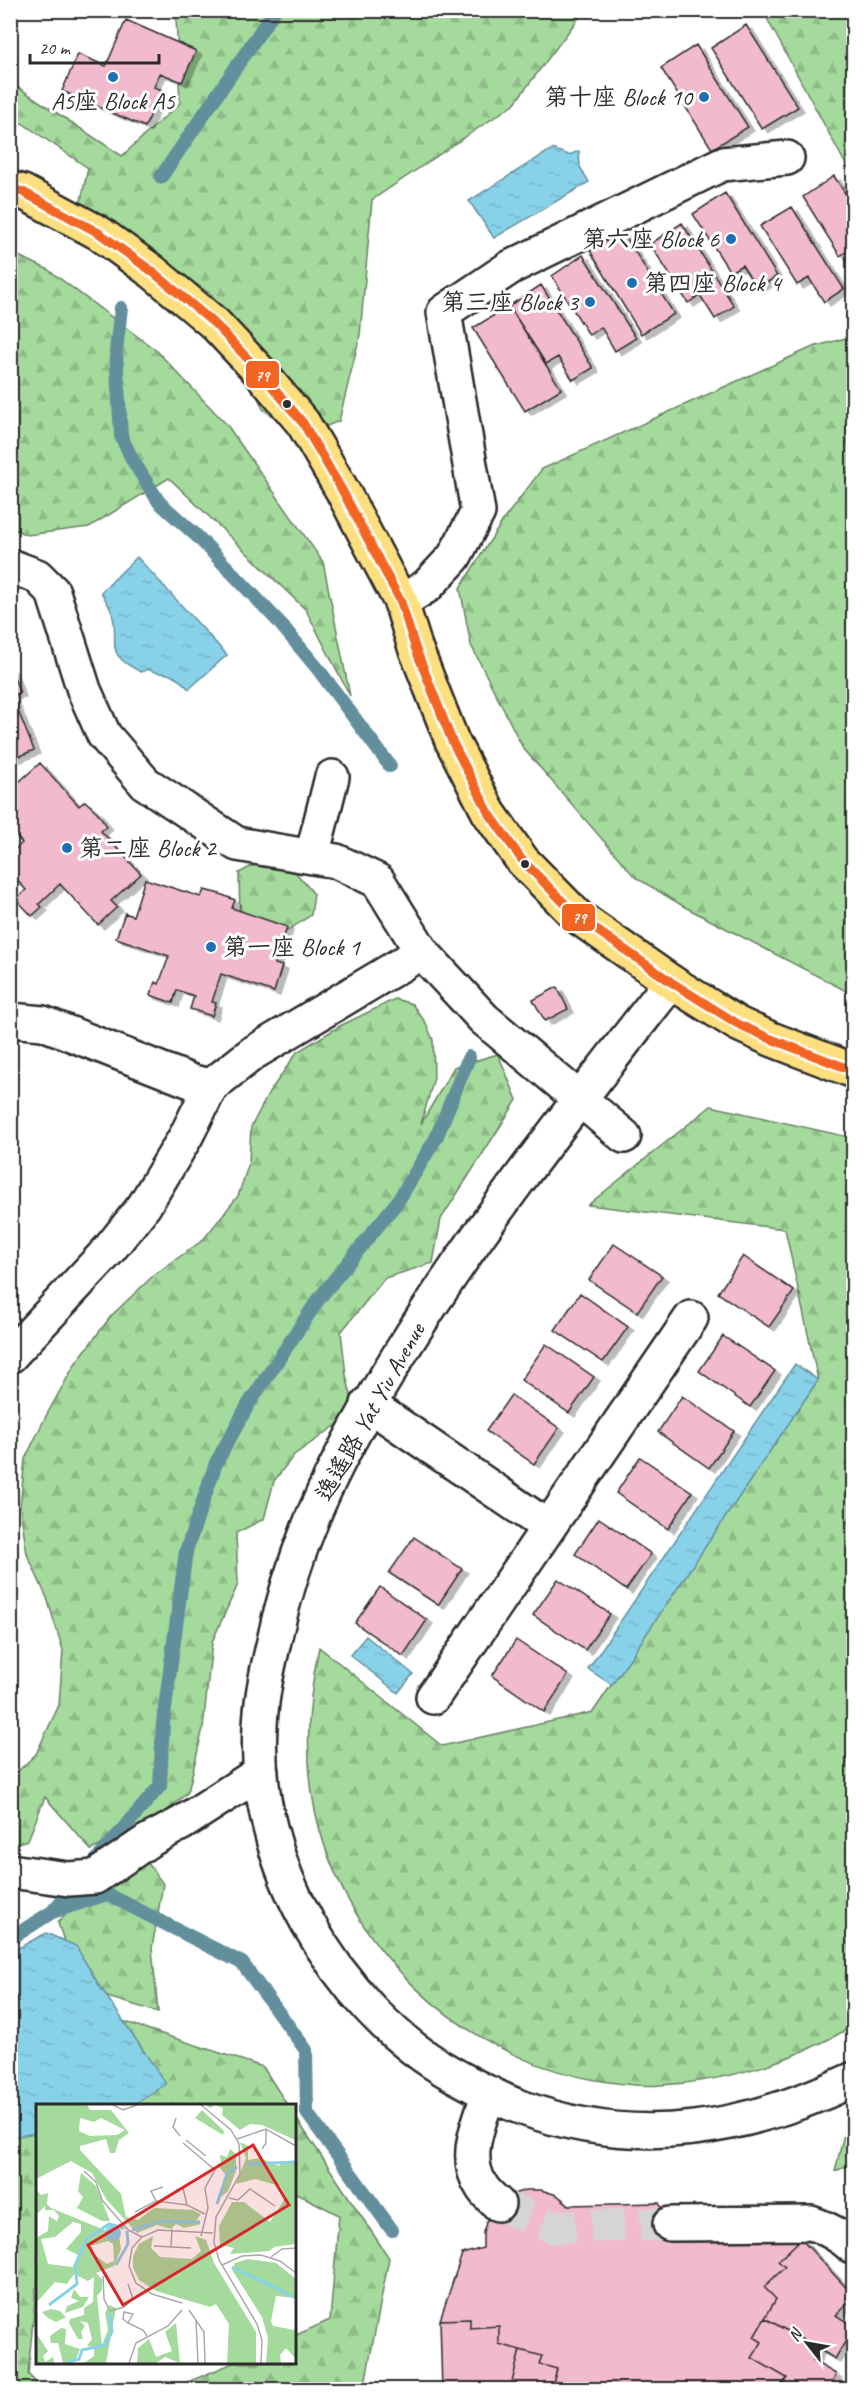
<svg xmlns="http://www.w3.org/2000/svg" width="864" height="2400" font-family="Caveat,'LXGW WenKai TC',sans-serif">
	<style>
		.forest { fill: url(#forest-firs); stroke: #688264; stroke-width: 1.5 }
		.water { fill: url(#water-ripples); stroke: #638f9d; stroke-width: 1.5 }
		.lines { fill: none; stroke-linecap: round; stroke-linejoin: round }
		.stream { stroke: #638f9d; stroke-width: 14 }
		.building { fill: #f2bacf; stroke: #2b2b2b; stroke-width: 1.5; filter: url(#shadow) }
		.minor-tunnel { stroke: #d5d5d5; stroke-width: 33; stroke-dasharray: 33 16; stroke-linecap: butt }
		.minor-casing { stroke: #2b2b2b; stroke-width: 38 }
		.major-casing { stroke: #2b2b2b; stroke-width: 38 }
		.minor { stroke: #fff; stroke-width: 33 }
		.major { stroke: #fedf80; stroke-width: 33 }
		.bus-1-casing { stroke: #fff; stroke-width: 14 }
		.bus-1 { stroke: #f26522; stroke-width: 9 }
		.poi-dot { fill: #1f6fb2; stroke: #fff; stroke-width: 2 }
		.bus-dot { fill: #2b2b2b; stroke: #fff; stroke-width: 2 }
		.labels { text-anchor: middle; dominant-baseline: central; stroke-width: 6; stroke-linejoin: round; paint-order: stroke }
		.poi-label { font-size: 24px; fill: #2b2b2b; stroke: #fff; text-anchor: end }
		.street-label { font-size: 24px; fill: #2b2b2b; stroke: #fff }
		.inset-river { fill: none; stroke: #88d2e9; stroke-width: 3 }
		.inset-road { fill: none; stroke: #aaa; stroke-width: 1.5 }
		.view { fill: #d62828; fill-opacity: 0.15; stroke: #d62828; stroke-width: 3 }
		.inset-edge { fill: none; stroke: #2b2b2b; stroke-width: 3 }
		.line-badge { stroke: #fff; stroke-width: 2 }
		.badge-label { font-size: 16px; text-anchor: middle; font-weight: bold; fill: #fff }
	</style>
	<defs>
		<pattern id="forest-firs" width="22" height="20" patternUnits="userSpaceOnUse" patternTransform="scale(1.5)"><rect width="22" height="20" fill="#a5da9d"/><path d="M5 1l3.5 6h-7zM16 11l3.5 6h-7z" fill="#8ebb87"/></pattern>
		<pattern id="water-ripples" width="26" height="14" patternUnits="userSpaceOnUse" patternTransform="scale(1.5)"><rect width="26" height="14" fill="#88d2e9"/><path d="M2 4q2-2 4 0t4 0M15 11q2-2 4 0t4 0" fill="none" stroke="#76b4c8"/></pattern>
		<filter id="shadow"><feDropShadow dx="6" dy="4" stdDeviation="0" flood-color="#0004"/></filter>
	</defs>
	<rect width="100%" height="100%" fill="#fff"/>
	<filter id="ink" filterUnits="userSpaceOnUse"><feTurbulence type="fractalNoise" baseFrequency=".0167" numOctaves="2"/><feDisplacementMap in="SourceGraphic" scale="12" xChannelSelector="R" yChannelSelector="G"/><feConvolveMatrix kernelMatrix="1 2 1 2 8 2 1 2 1" color-interpolation-filters="sRGB"/></filter>
	<g filter="url(#ink)">
		<path class="forest" d="M189,11H584L514,104L372,200L360,335L339,421L301,437L263,409L212,295L80,205L88,168L22,123L11,127L10,82L122,156L180,103L176,16Z
			M763,11H853V178Z
			M10,252L47,269L157,351L227,425L323,562L350,696L306,610L169,478L89,527L27,535L11,528Z
			M853,336L854,987L846,991L683,906L635,877L523,748L471,645L460,588L504,519L542,469L813,347Z
			M267,858L291,867L314,894L311,915L281,935L240,921L239,873Z
			M395,999L412,1004L426,1023L433,1040L434,1078L421,1124L454,1067L498,1054L517,1100L441,1219L433,1263L385,1278L341,1332L346,1375L355,1412L294,1455L274,1481L264,1519L236,1533L238,1584L212,1642L203,1728L188,1792L159,1818L91,1850L45,1797L28,1840L11,1845V1778L36,1754L59,1705L63,1650L47,1598L27,1554L20,1507L25,1459L46,1416L75,1364L111,1316L154,1275L203,1240L238,1196L249,1163L251,1127L269,1093L297,1052L340,1026Z
			M711,1106L853,1138V2026C795,2060 728,2082 660,2085C639,2087 617,2083 596,2080C458,2056 341,1944 314,1805C304,1752 308,1700 319,1647L442,1746L593,1712L818,1380L785,1229L588,1205Z
			M148,1863L163,1884L152,1948L158,2012L80,1989L58,1923L86,1889Z
			M107,2016L263,2067L288,2106H38V2286L36,2288L28,2374L42,2389H11L10,2085Z
			M294,2115L389,2258L364,2389H171L233,2363L294,2362V2336L330,2320L339,2215L294,2192Z
			M853,2126V2164L835,2171L845,2130Z"/>
		<path class="water" d="M552,149L569,155L579,151L580,167L589,182L494,238L469,201Z
			M137,557L227,655L189,689C183,683 177,677 168,674C160,672 155,674 148,669L141,672C101,652 121,645 112,613C110,606 104,598 101,592Z
			M795,1364L818,1380L612,1685L588,1669Z
			M366,1636L413,1674L398,1693L350,1655Z
			M46,1933L76,1946L97,1982L166,2084L132,2106H38L37,2133L11,2137V1952Z"/>
		<g class="lines">
			<path class="stream" d="M161,177L275,10
				M121,308L116,351L121,436L133,461L159,502L198,537L278,621L318,669L390,766
				M93,1864L160,1786L163,1723L186,1551L216,1463L248,1405L318,1300L398,1201L436,1138L469,1057
				M52,1912L107,1894L242,1963L306,2050L307,2113L392,2230
				M10,1939L52,1912L77,1883"/>
		</g>
		<path class="building" d="M126,20L196,51L182,82L160,73L154,87L162,90L145,127L62,91L78,54L106,66Z
			M746,25L798,107L762,129L711,48Z
			M696,45L748,127L712,149L661,68Z
			M834,176L854,207V251L852,248L840,256L803,197Z
			M725,193L777,276L757,289L742,265L730,272L693,214Z
			M792,207L844,289L824,302L809,278L797,285L760,226Z
			M682,223L734,306L715,319L700,295L688,303L650,244Z
			M622,231L674,314L641,334L590,251Z
			M583,255L636,338L615,351L601,327L589,335L552,276Z
			M541,285L593,368L573,380L558,357L546,364L509,306Z
			M509,306L561,389L525,411L473,328Z
			M10,667L20,693L12,696L34,750L10,760Z
			M40,763L79,806L85,801L97,812L107,826L101,831L141,874L111,901L117,907L98,925L60,884L39,904L42,907L32,916L16,899L26,890L14,877L10,880V854L22,843L10,829V790Z
			M145,879L201,897L204,890L220,894L235,900L232,908L287,927L275,964L282,966L274,992L221,974L212,1002L216,1003L212,1016L190,1009L194,996L177,990L173,1003L150,995L155,982L159,984L169,956L116,938L125,913L133,916Z
			M557,987L568,1009L545,1021L533,1000Z
			M614,1244L662,1276L637,1312L589,1280Z
			M743,1256L794,1291L769,1327L718,1293Z
			M580,1293L628,1327L603,1362L555,1330Z
			M723,1336L775,1371L750,1407L699,1371Z
			M546,1344L594,1377L569,1413L521,1380Z
			M511,1395L559,1428L534,1464L486,1431Z
			M682,1396L734,1431L709,1468L658,1432Z
			M640,1457L692,1492L668,1529L616,1493Z
			M599,1518L651,1554L626,1590L575,1554Z
			M414,1537L462,1569L438,1605L389,1573Z
			M558,1579L610,1614L585,1650L533,1615Z
			M380,1587L427,1620L403,1656L355,1623Z
			M516,1640L568,1675L544,1712L492,1676Z
			M526,2190H541L557,2195L569,2205L659,2203L677,2236L801,2239L854,2296L836,2315L854,2327L835,2359L819,2349L813,2361L836,2374L832,2383L839,2386L837,2390H442L440,2320L462,2254L483,2248V2232L488,2217L498,2204L510,2195Z
			M801,2239L854,2296L836,2315L854,2327L835,2359L765,2318L776,2299L764,2287L785,2267L778,2261Z
			M765,2318L819,2349L813,2361L836,2374L832,2383L839,2386L837,2390H793L783,2384L787,2378L752,2358L762,2342L754,2337Z
			M470,2319V2328L499,2326V2344L520,2350L510,2390H442L440,2320Z
			M520,2350L542,2356L539,2364L557,2369L551,2390H510Z"/>
		<g class="lines">
			<path class="minor-tunnel" d="M498,2204L554,2227L670,2224"/>
			<defs>
				<path id="minor" d="M10,566L37,576L53,592L84,690L104,735L145,783L237,844L336,861L378,881L422,952L484,1019L624,1136
					M401,602L427,586L454,557L478,512L444,312L511,267L722,164L787,158
					M312,856L332,777
					M671,982C578,1101 484,1219 404,1347C342,1447 296,1533 272,1650C266,1675 261,1701 260,1726C256,1793 275,1865 308,1923C342,1984 392,2041 454,2075C476,2087 499,2100 523,2108C637,2150 747,2130 854,2079
					M10,1020L43,1023L193,1082L211,1086
					M10,1356L108,1251L144,1206L186,1136L211,1086L253,1053L422,952
					M368,1404L548,1527
					M433,1697L691,1318
					M10,1871L69,1879L95,1877L148,1841L182,1823L261,1772
					M489,2093C479,2123 462,2158 482,2187C486,2194 493,2199 498,2204
					M670,2224L811,2223C828,2229 840,2235 854,2248"/>
				<path id="major" d="M10,188L23,192L99,233L153,272L215,324L260,372L303,423L342,490L401,602L415,647L452,741L489,813L522,860L578,917L671,982L738,1024L771,1039L854,1071"/>
			</defs>
			<use href="#minor" class="minor-casing"/>
			<use href="#major" class="major-casing"/>
			<use href="#minor" class="minor"/>
			<use href="#major" class="major"/>
			<defs>
				<path id="bus-1" d="M10,188L23,192L99,233L153,272L215,324L260,372L303,423L342,490L401,602L415,647L452,741L489,813L522,860L578,917L671,982L738,1024L771,1039L854,1071"/>
			</defs>
			<use href="#bus-1" class="bus-1-casing"/>
			<use href="#bus-1" class="bus-1"/>
		</g>
	</g>
	<g class="poi-dot">
		<circle cx="113" cy="77" r="6"/>
		<circle cx="704" cy="97" r="6"/>
		<circle cx="731" cy="239" r="6"/>
		<circle cx="632" cy="283" r="6"/>
		<circle cx="590" cy="302" r="6"/>
		<circle cx="67" cy="848" r="6"/>
		<circle cx="211" cy="947" r="6"/>
	</g>
	<g class="bus-dot">
		<circle cx="287" cy="404" r="5"/>
		<circle cx="525" cy="864" r="5"/>
	</g>
	<g class="labels">
		<g class="poi-label">
			<text x="692" y="97">第十座 Block 10</text>
			<text x="113" y="101" text-anchor="middle">A5座 Block A5</text>
			<text x="719" y="239">第六座 Block 6</text>
			<text x="644" y="283" text-anchor="start">第四座 Block 4</text>
			<text x="578" y="302">第三座 Block 3</text>
			<text x="79" y="848" text-anchor="start">第二座 Block 2</text>
			<text x="223" y="947" text-anchor="start">第一座 Block 1</text>
		</g>
		<g class="street-label">
			<text transform="translate(370 1412) rotate(-61)">逸遙路 Yat Yiu Avenue</text>
		</g>
	</g>
	<g transform="translate(36 2104)">
		<rect width="260" height="260" fill="#fff"/>
		<path d="M45,69L60,82L74,117H66L41,104L47,93L42,87Z" fill="#a5da9d"/>
		<path d="M0,1H51L54,6H75L93,29L83,36L79,49H74L70,35L44,42V46L85,90L90,113L102,116L118,104L157,106L165,110L160,117L165,120L148,124L140,120L135,125L121,121L101,129L70,95L56,69L35,57L0,75ZM44,14L58,18L65,14L89,26L81,31L54,32L43,27ZM171,1H259V36L226,21L214,20L204,26L186,11L187,4L179,1L174,4ZM166,6L188,27L187,31L159,14ZM204,38L212,42V56L224,54L243,62L246,57L259,59V140L238,143L233,147L194,150L198,144L184,141L183,122L196,98H208L234,118L250,93L244,82L219,75L200,80L210,54ZM194,45L200,50V67L192,87L184,94L191,73L181,60L185,59L184,51L191,53ZM0,85L5,91L12,89L11,100L15,104L83,132L85,145L78,162L60,169L66,175V186L61,192L66,241L72,226L69,209L73,201L80,204L70,259H48L58,252V243L51,242L56,235L52,219L44,217L49,222L45,228L47,235H42L33,219L34,215L48,211V204L57,198L58,173L52,177L38,170L31,180L19,178L0,199V134L12,127L13,112L21,117L23,112L18,106H9V102L0,111ZM37,118L45,120V128L30,145L42,151L37,163L12,160L5,135L19,133ZM72,137L77,140L78,157L71,160L53,147L55,142ZM117,132L115,144L124,153L156,155L165,147L159,132L170,136L178,159L220,228V259H191L193,220L180,200L174,203L120,187L103,176L97,164V152L103,140ZM212,155L240,159L259,174V194L240,192L235,217L237,222L259,226V254L250,244L244,251L245,259H230L232,234L226,213L196,166L199,159ZM38,185L44,193H53L47,203L29,209L31,202L43,197L35,194ZM15,205L24,207L30,213L20,218L12,214L6,208ZM140,219L144,259L129,253L120,259H101L102,244L113,235L120,253L136,247L129,228ZM25,224L30,225L29,240L44,245L39,257L27,259L22,239H15L14,232ZM0,229L12,247L7,252L9,258L17,253L18,259H0Z" fill="#a5da9d" fill-rule="evenodd"/>
		<path d="M69 129a8 8 0 1 1 16 0a8 8 0 1 1-16 0Z" fill="#88d2e9"/>
		<path class="inset-river" d="M212,60L260,58M181,100L191,70L201,63M96,126L125,117L164,118M80,161L92,140L91,127M196,163L260,194M13,201L41,180L39,161L51,135L73,120L88,124M30,259L43,255L46,246L69,241L76,228L74,210"/>
		<path class="inset-road" d="M77,1L87,6L101,1M165,1L195,26L203,40L204,70L180,113L178,138L183,156L221,220L226,236L225,259M140,14L137,23L144,32M201,35L230,25L260,42M150,36L170,52M147,39L179,66L169,84L172,104L165,132M226,45L230,39V25M48,67L60,78L66,96L92,126L106,133M140,86L147,84L151,101M193,94L202,96L214,85L239,102M120,97L115,87L127,83M99,108L120,97L151,101L169,110M118,142L155,144M135,143L136,125M235,153L246,145L260,144M186,161L206,152L225,151L244,157L260,169M67,172L68,195L74,207L88,203L97,195L92,180M146,199L116,190L100,179L93,162L96,144L106,133L122,126L177,129M153,206L168,228L169,259M160,217L162,259M92,219L97,210L88,208L87,215L92,219L107,226L111,232M93,259L100,239L132,222L146,206"/>
		<path class="view" d="M217,41L253,101L87,201L52,141Z"/>
		<rect width="260" height="260" class="inset-edge"/>
	</g>
	<g class="line-badge">
		<rect x="245" y="360" width="35" height="29" rx="6" fill="#f26522"/>
		<rect x="561" y="903" width="35" height="29" rx="6" fill="#f26522"/>
	</g>
	<g class="badge-label">
		<text x="262" y="381">79</text>
		<text x="579" y="923">79</text>
	</g>
	<rect width="864" height="2400" fill="none" stroke="#fff" stroke-width="36"/>
	<rect x="18" y="18" width="828" height="2364" fill="none" stroke="#2b2b2b" stroke-width="2" filter="url(#ink)"/>
	<g transform="translate(807 2343) rotate(301)" stroke="#ffffff" stroke-width="4.5" paint-order="stroke">
	<path d="M0-4.5L10 22L0 15L-10 22Z" fill="#2b2b2b"/>
	<text y="-9" font-size="16" font-weight="bold" text-anchor="middle" fill="#2b2b2b">N</text>
	</g>
	<path d="M30 54v9h129v-9" fill="none" stroke="#2b2b2b" stroke-width="3"/>
	<text x="39" y="54" font-size="18" fill="#2b2b2b" stroke="#ffffff" stroke-width="4.5" paint-order="stroke">20 m</text>
</svg>
